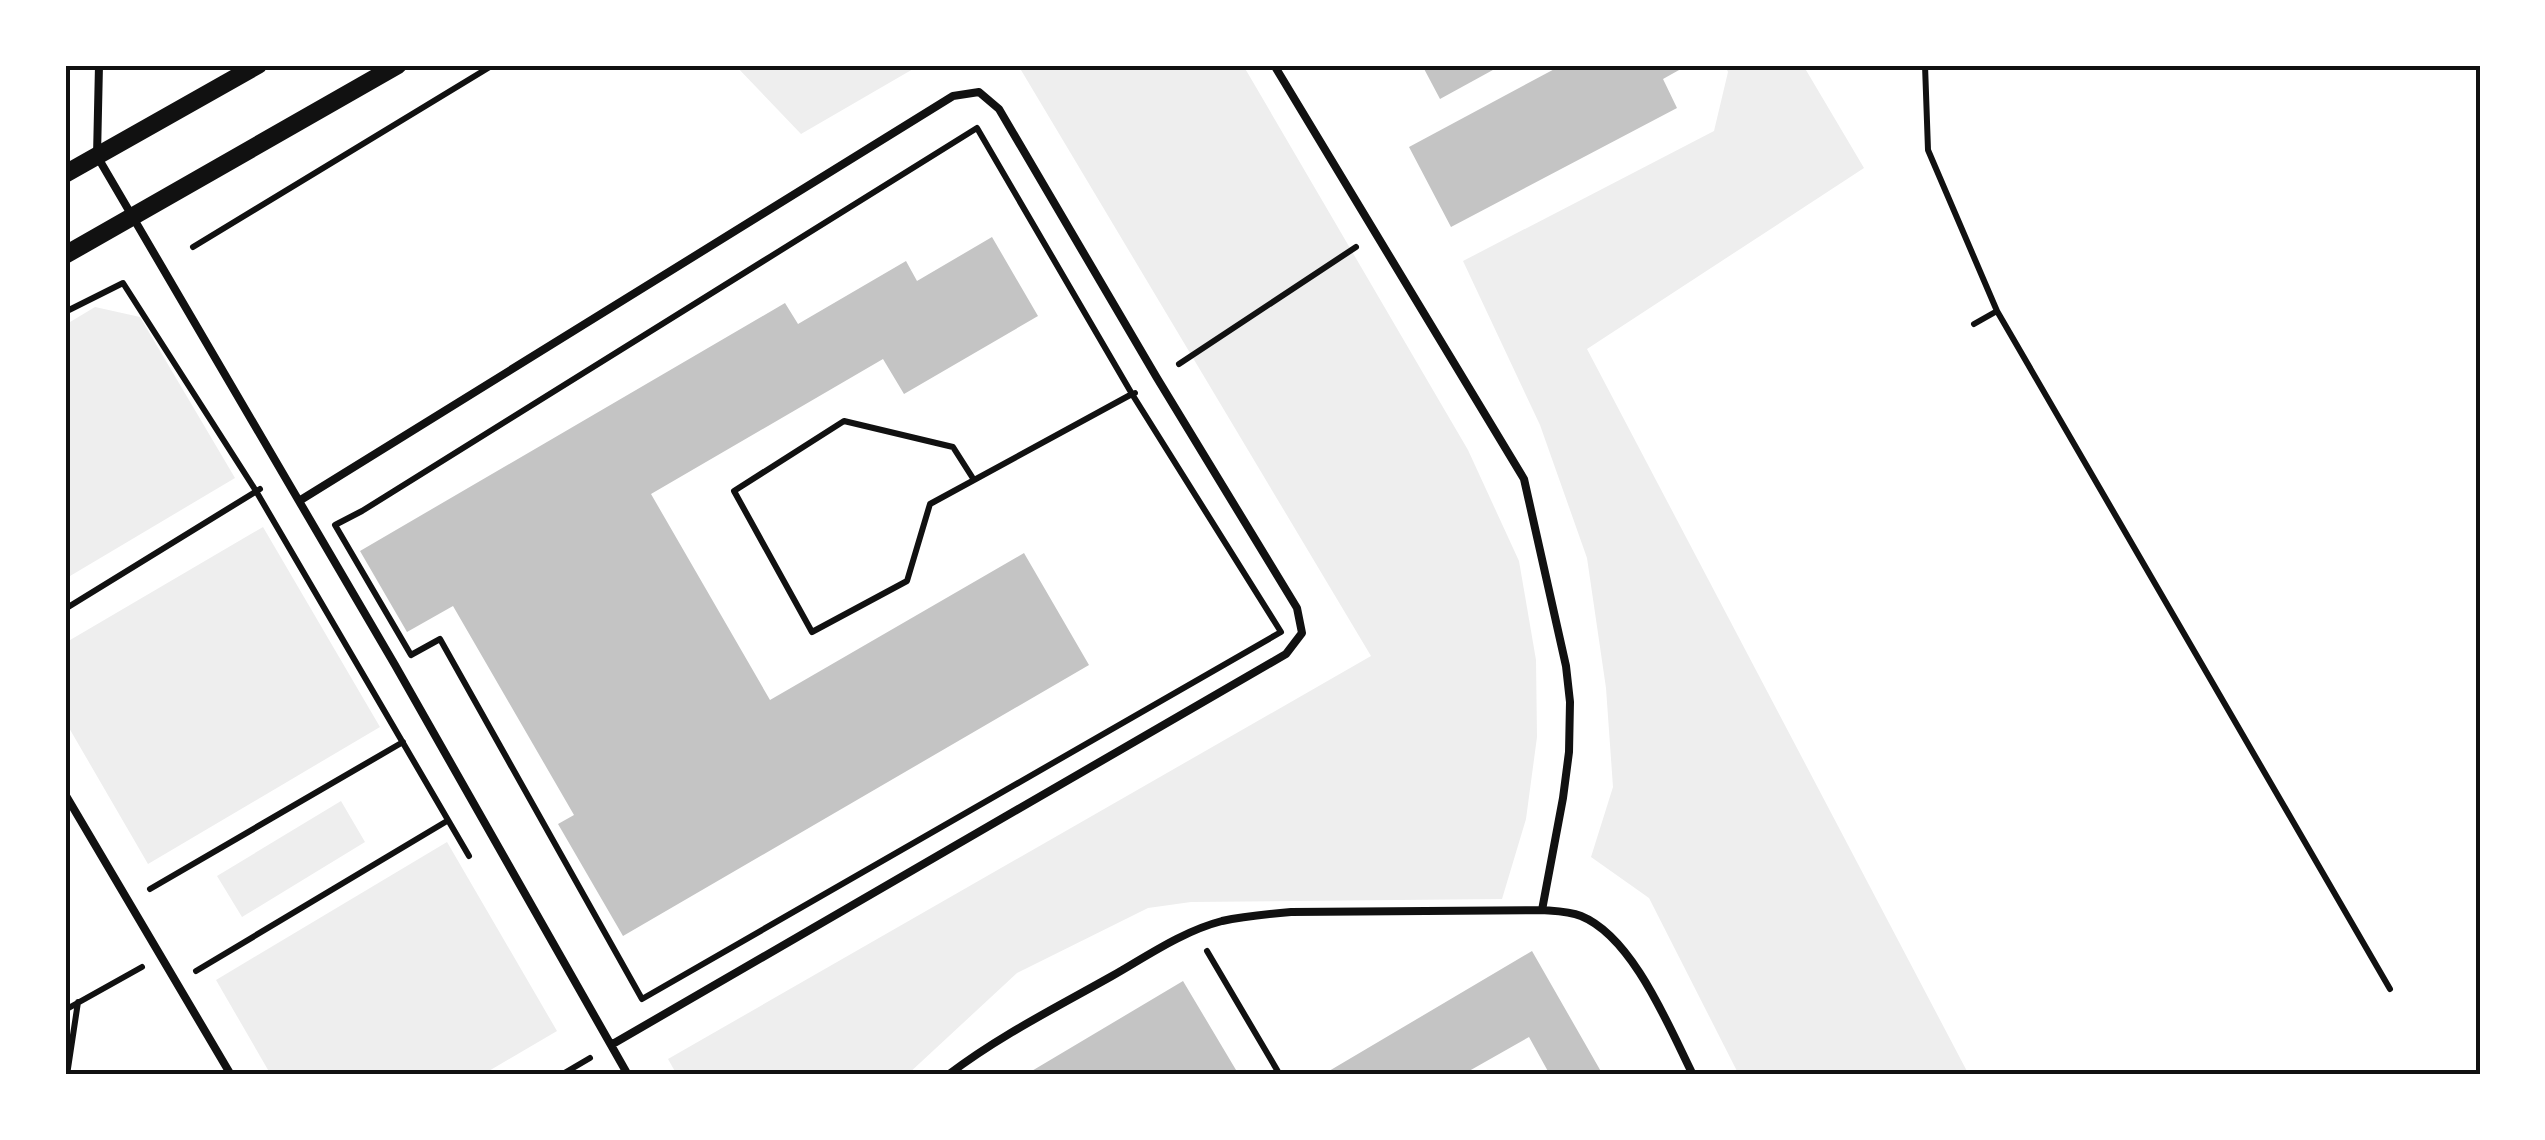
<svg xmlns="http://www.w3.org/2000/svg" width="2545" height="1140" font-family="Lato,sans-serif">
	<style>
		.green { fill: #eee }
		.building { fill: #c4c4c4 }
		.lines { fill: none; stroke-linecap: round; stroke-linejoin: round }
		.path { stroke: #111; stroke-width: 6 }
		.service { stroke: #111; stroke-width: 8 }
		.tertiary { stroke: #111; stroke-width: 18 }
		.neatline { fill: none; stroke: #111; stroke-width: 4 }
	</style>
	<rect width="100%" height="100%" fill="#fff"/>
	<path class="green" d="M735,65H920L801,134Z
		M1018,65H1243L1468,450L1519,561L1536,660L1537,737L1526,819L1502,899L1191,902L1148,908L1017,973L907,1075H677L668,1059L1371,656Z
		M1725,65H1803L1864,168L1587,349L1969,1075H1739L1649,898L1591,857L1613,787L1606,688L1587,558L1540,425L1463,261L1714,131L1728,72Z
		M95,307L140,317L235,478L65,579V325Z
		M263,527L380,727L148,864L65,721V643Z
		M341,801L365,842L242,917L217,876Z
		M447,842L557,1031L482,1075H271L216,980Z"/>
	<path class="building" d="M1422,65H1502L1440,99Z
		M1562,65H1688L1663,79L1677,108L1451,227L1409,147Z
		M992,237L1038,316L904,394L883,359L651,494L770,700L1024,553L1089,665L623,936L558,824L574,815L453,606L407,632L360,551L785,303L798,324L906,261L917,281Z
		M1532,951L1603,1075H1550L1529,1037L1462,1075H1331L1329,1071Z
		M1183,981L1239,1075H1025Z"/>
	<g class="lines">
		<path class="path" d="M1925,65L1928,150L1997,311
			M977,128L1132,394L1281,632L642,999L440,639L411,655L335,525L362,511Z
			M193,247L493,65
			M65,312L123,283L256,491L469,856
			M1974,324L1997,311L2390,989
			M1179,364L1356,247
			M974,480L953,447L844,421L734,491L812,632L907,581L930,504L1132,394L1135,393
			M65,609L260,489
			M150,889L403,742
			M1207,951L1280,1075
			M196,971L447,821
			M65,1010L142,967
			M67,1075L78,1002
			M561,1075L590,1058"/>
		<path class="service" d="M99,65L97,156L395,665L628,1075
			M1274,65L1524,479L1566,666L1570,702L1569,752L1563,798L1542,910
			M299,501L953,96L979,92L999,109L1157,378L1297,608L1302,633L1286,654L611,1045
			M65,794L231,1075
			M948,1075C999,1036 1057,1007 1112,976C1147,956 1183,931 1222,921C1245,916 1268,914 1291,912L1542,910C1555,911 1569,911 1581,916C1633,937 1669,1027 1693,1075"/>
		<path class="tertiary" d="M65,174L258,65
			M65,255L398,65"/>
	</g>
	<rect width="2545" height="1140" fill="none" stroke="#ffffff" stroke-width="135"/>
	<rect x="68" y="68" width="2410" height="1004" class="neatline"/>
</svg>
